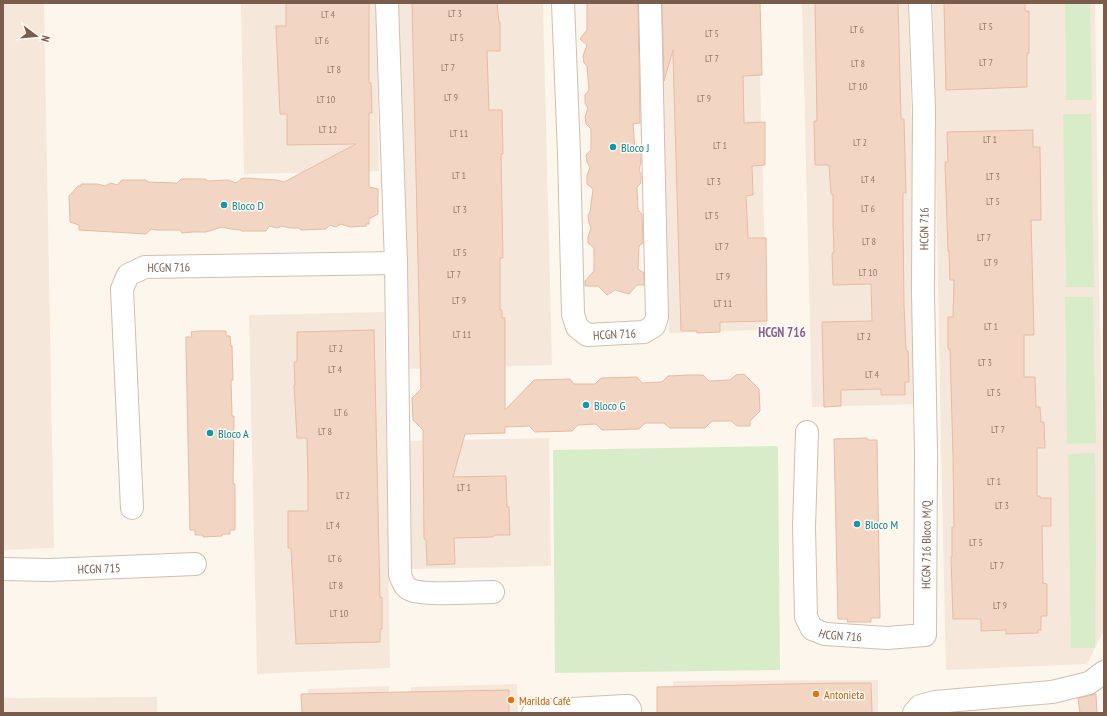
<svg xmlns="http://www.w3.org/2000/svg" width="1107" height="716" font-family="'PT Sans Narrow',sans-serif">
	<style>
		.residential { fill: #f5e8da }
		.green { fill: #d8ecc9 }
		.building { fill: #f3d5c3; stroke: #e6bba3 }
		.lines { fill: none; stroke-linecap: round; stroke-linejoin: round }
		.minor-casing { stroke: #d1beb0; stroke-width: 24 }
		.minor { stroke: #fff; stroke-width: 22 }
		.culture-dot { fill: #0f9aa8; stroke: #fffaf3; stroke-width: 1.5 }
		.food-dot { fill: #e8710a; stroke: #fffaf3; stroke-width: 1.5 }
		.labels { text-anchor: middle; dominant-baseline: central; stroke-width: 3; stroke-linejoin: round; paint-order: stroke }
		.number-label { font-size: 10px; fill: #987a6a }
		.culture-label { font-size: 12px; fill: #0d838f; stroke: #fffaf3; text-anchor: start }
		.street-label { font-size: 12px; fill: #7a5c4d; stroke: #fffaf3 }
		.food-label { font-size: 12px; fill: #c56008; stroke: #fffaf3; text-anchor: start }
		.neighbourhood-label { font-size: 13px; font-weight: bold; fill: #846695; stroke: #fffaf3 }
	</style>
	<rect width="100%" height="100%" fill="#fdf6ec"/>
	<path class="residential" d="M3,3H44L54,548L3,550Z
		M241,3H376L379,171L244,174Z
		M397,3H543L552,365L405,369Z
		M661,3H758L767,330L669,333Z
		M802,3H908L920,404L812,407Z
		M933,3H1095L1099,295L1104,486V630L1087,664L946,670L941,450Z
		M384,312L390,668L257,674L249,315Z
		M549,438L551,566L412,569L409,441Z
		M878,680V713H673V681Z
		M517,684L518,713H411V687Z
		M389,686V713H308V689Z
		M157,697V713H3V698Z"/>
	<path class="green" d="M1065,3H1090L1092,100H1066Z
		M1063,114H1091L1094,287H1066Z
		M1065,297H1093L1096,443L1067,444Z
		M778,446L780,670L555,673L553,450Z
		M1095,453L1096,549L1095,648H1071L1068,454Z"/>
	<path class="building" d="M286,3H369V83H371L372,113H369V187L378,189V214L369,219V224H366V226L350,227L341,224L336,227L330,225L326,229L301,230L299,228H290L282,226L277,228L269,226L266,231H242L240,230L231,229L222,227L206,232H193L182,233L180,230H155L151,229L146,234L79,230V225L70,222L69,196L78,186H81V184H98L105,186L111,183L117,185L122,180H146L148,182L177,183L181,179H205L208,181L228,180L236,183L241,179L244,178L276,180L284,182L356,144L287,145V114H280L276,26H286Z
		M412,3H497L499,22H500V51H487L489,110H502L503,154H501L503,258H500V310H502V318H505V410L534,380L570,379L574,384H595L601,378L637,377L642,383L662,382L668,376L690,375H703L709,381L730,380L736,375L744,374L759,389L760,411L750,421V426H737L731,421H712L705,428H670L664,423H645L639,429L602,430L596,424L578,425L572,431L535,432L529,426L505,427V433L465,434L453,477L506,476L507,507H509L510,535H494L493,537L454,538L455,564L427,565L426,539H424L423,430L413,420L412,398L421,389Z
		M587,3H638L640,123L633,124L635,149L641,154V162L639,170L641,174V183L637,187L638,210L642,214V219L643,243L639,246L638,269L644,273V285H637L629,294L615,290L607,295L598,286H585V281L594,271V248L588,243V237L591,228L589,223L588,215L590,212L593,189L587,184V176L590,167L587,162L586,155L591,150V129L586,124L585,117L588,108L585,103V95L589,90L587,66L584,63L583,56L587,45L580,39L587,30Z
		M662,3H760L762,75L743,76L744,123L765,122V165L752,166L753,195L746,196L748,238H766L767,321L720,322V332L697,333V331H681L673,54V50L664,81Z
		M815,3H898L901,119H904L906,193H903V222L904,305L906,350L908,351L909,382H905V395H881V389L841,390V406L824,407L822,322L872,321L871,284L833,285L832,253H834L833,223V194H831L829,165H815L814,121H817Z
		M944,3H1025V11H1029V53H1027V87L946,90Z
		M1033,130V147H1040L1041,220H1031L1034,335H1024V377H1035L1036,407H1040L1041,422H1044L1045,448H1037V496H1040V498H1051V526H1042L1043,583L1047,584V616H1041V630H1038V633L1006,634V630L981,631V619H953L951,557H952V527H954L953,455L950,349H948V317H953L954,280H950L949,251H948L945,162H948L947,132Z
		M374,330L380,598L382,597V629H380V642L296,644L291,548H288V511H308V481L307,438H297L294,385H295L294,362H297V332Z
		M199,331H226V336H230L231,346H232L233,380H231L232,416H234L233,484H235V530H230V534H222V536L203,537V535H195V530H190L186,347V337H192L191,332Z
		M867,438L868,440H877L880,618H871V622H847L848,619H838L834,439Z
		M837,683H871L872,713H657V687Z
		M509,690V713H302L301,694Z
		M1096,694L1097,713H1080L1078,698Z"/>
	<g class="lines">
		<defs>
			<g id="minor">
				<path d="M387,3L396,263L400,575C403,582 404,587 411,590C425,596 474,592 493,592"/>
				<path id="s1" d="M563,3L569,154L573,314L577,327L587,335L644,332L654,326L657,317L650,3"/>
				<path id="s2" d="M807,432L804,527L806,617L812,629L825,634L887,638L925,635L926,454L923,292L924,109L920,3"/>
				<path id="s3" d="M132,508L122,289L128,275L145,267L396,263"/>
				<path id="s4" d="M3,569L49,570L195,564"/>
				<path d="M533,713L536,711L625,706H628L630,709V713"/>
				<path d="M914,713L920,706L935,702L1052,692L1089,683L1104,672"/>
			</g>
		</defs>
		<use href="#minor" class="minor-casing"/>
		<use href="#minor" class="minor"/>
	</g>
	<g class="culture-dot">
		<circle cx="613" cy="147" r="4"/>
		<circle cx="224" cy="205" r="4"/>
		<circle cx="586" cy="405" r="4"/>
		<circle cx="210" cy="433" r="4"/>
		<circle cx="857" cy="524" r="4"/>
	</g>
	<g class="food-dot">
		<circle cx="816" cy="694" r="4"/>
		<circle cx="511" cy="700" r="4"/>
	</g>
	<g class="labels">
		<g class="number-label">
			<text x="455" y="13">LT 3</text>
			<text x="328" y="14">LT 4</text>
			<text x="986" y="26">LT 5</text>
			<text x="857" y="29">LT 6</text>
			<text x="712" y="33">LT 5</text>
			<text x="457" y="37">LT 5</text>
			<text x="322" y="40">LT 6</text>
			<text x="712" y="58">LT 7</text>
			<text x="986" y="62">LT 7</text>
			<text x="858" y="63">LT 8</text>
			<text x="448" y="67">LT 7</text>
			<text x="334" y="69">LT 8</text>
			<text x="858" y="86">LT 10</text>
			<text x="451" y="97">LT 9</text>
			<text x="704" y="98">LT 9</text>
			<text x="326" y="99">LT 10</text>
			<text x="328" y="129">LT 12</text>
			<text x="459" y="133">LT 11</text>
			<text x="990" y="139">LT 1</text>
			<text x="860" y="142">LT 2</text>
			<text x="720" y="145">LT 1</text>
			<text x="459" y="175">LT 1</text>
			<text x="993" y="176">LT 3</text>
			<text x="868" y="179">LT 4</text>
			<text x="714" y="181">LT 3</text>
			<text x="993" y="201">LT 5</text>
			<text x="868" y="208">LT 6</text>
			<text x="460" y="209">LT 3</text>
			<text x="712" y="215">LT 5</text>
			<text x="984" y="237">LT 7</text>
			<text x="869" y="241">LT 8</text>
			<text x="722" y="246">LT 7</text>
			<text x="460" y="252">LT 5</text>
			<text x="991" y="262">LT 9</text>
			<text x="868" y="272">LT 10</text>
			<text x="454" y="274">LT 7</text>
			<text x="723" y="276">LT 9</text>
			<text x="459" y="300">LT 9</text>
			<text x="723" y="303">LT 11</text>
			<text x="991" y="326">LT 1</text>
			<text x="462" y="334">LT 11</text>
			<text x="864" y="336">LT 2</text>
			<text x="336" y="348">LT 2</text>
			<text x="985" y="362">LT 3</text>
			<text x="335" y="369">LT 4</text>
			<text x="872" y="374">LT 4</text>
			<text x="994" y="392">LT 5</text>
			<text x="341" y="412">LT 6</text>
			<text x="998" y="429">LT 7</text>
			<text x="325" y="431">LT 8</text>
			<text x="994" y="481">LT 1</text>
			<text x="464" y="487">LT 1</text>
			<text x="343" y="495">LT 2</text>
			<text x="1002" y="505">LT 3</text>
			<text x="333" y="525">LT 4</text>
			<text x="976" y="542">LT 5</text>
			<text x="335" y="558">LT 6</text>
			<text x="997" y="565">LT 7</text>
			<text x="336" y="585">LT 8</text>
			<text x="1000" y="605">LT 9</text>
			<text x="339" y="613">LT 10</text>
		</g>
		<g class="culture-label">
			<text x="621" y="147">Bloco J</text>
			<text x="232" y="205">Bloco D</text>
			<text x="594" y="405">Bloco G</text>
			<text x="218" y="433">Bloco A</text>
			<text x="865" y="524">Bloco M</text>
		</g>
		<g class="street-label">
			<text stroke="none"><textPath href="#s2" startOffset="719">HCGN 716</textPath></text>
			<text stroke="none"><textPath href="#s3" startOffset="277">HCGN 716</textPath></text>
			<text stroke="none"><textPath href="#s1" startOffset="365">HCGN 716</textPath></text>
			<text stroke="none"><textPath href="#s2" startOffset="403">HCGN 716 Bloco M/Q</textPath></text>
			<text stroke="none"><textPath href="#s4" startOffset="96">HCGN 715</textPath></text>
			<text stroke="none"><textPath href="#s2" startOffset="228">HCGN 716</textPath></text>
		</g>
		<g class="food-label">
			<text x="824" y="694">Antonieta</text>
			<text x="519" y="700">Marilda Café</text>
		</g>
		<g class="neighbourhood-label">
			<text x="782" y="332">HCGN 716</text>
		</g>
	</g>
	<rect width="1107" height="716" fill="none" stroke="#7a5c4d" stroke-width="8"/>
	<g transform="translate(36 36) rotate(106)" stroke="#fffaf3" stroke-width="3" paint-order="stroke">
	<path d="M0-3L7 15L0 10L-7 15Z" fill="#7a5c4d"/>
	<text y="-6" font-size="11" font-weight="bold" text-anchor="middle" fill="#7a5c4d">N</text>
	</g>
</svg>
